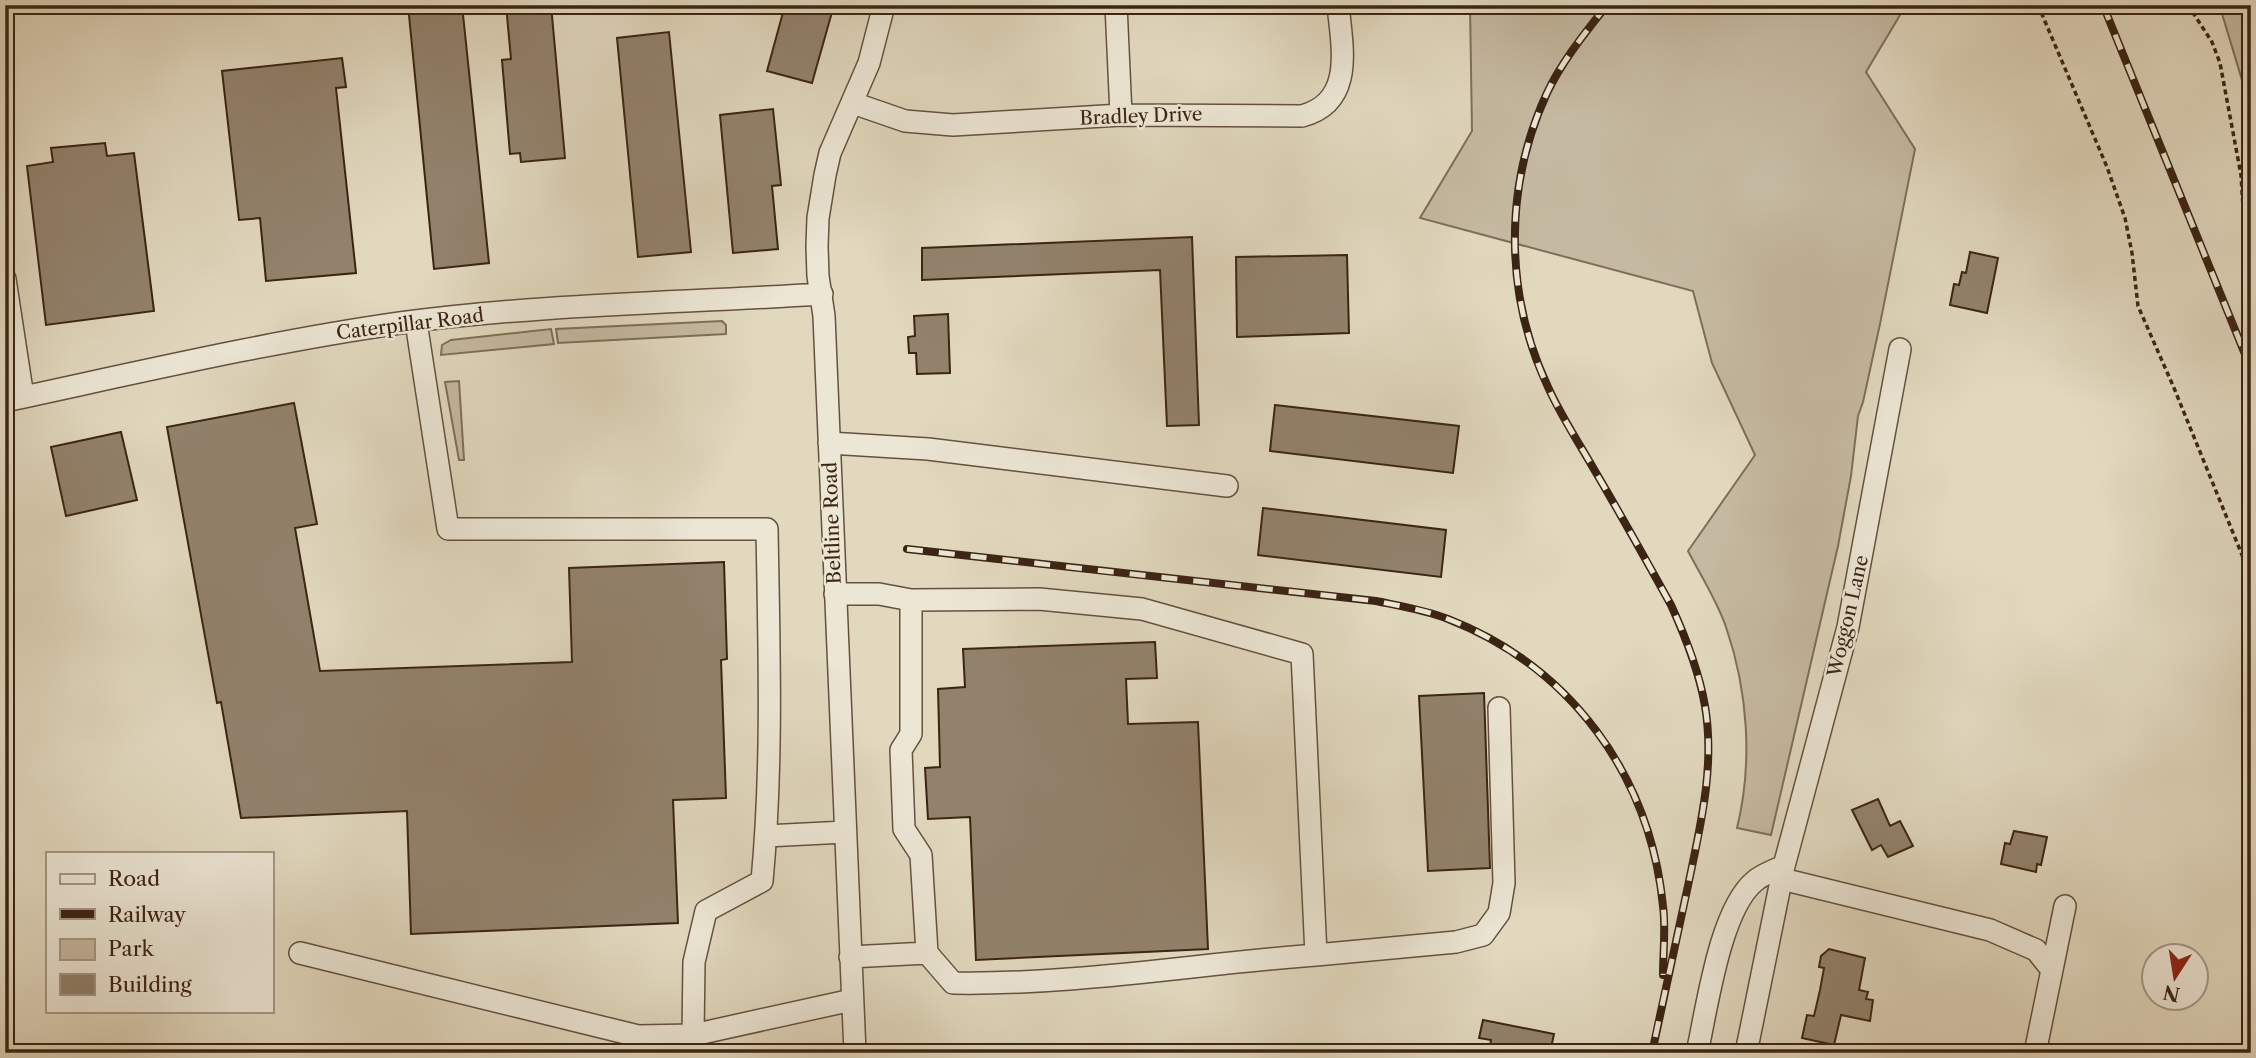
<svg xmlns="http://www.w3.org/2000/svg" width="2256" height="1058" font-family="'Libre Caslon Text',serif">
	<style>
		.green { fill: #c5b9a1; stroke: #806e5a; stroke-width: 2 }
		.building { fill: #92826c; stroke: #3c2413; stroke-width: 2 }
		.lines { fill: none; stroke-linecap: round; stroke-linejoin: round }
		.minor-casing { stroke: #65513e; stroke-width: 24 }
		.path { stroke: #3c2413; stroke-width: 3.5; stroke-dasharray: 5 3.5; stroke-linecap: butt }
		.minor { stroke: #ece6d5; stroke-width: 21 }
		.rail-casing { stroke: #3c2413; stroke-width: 8 }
		.rail { stroke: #ece6d5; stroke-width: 5; stroke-dasharray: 16; stroke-linecap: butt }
		.labels { text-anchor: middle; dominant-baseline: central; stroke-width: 5; stroke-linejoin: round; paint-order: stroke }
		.street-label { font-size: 19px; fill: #3c2413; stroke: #ece6d5 }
	</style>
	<rect width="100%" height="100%" fill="#e1d8be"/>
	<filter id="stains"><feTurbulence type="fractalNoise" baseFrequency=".00286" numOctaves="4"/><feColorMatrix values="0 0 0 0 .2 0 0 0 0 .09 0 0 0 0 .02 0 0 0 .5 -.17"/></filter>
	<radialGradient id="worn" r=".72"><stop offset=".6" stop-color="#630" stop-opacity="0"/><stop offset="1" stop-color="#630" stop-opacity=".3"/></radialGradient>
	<path class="green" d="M1470,5H1906L1866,72L1915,149L1880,324L1863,402L1858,416L1851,476L1838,546L1771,835L1737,828C1753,763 1748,691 1726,627C1717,601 1701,576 1688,551L1755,455L1712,363L1693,291L1420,218L1472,131Z
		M2219,5H2251V110L2223,17Z
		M722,321L726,325V334L558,343L556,329Z
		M551,329L554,344L441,355L442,345L451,340Z
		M459,381L464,460H459L445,382Z"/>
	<path class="building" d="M408,5H462L489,263L434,269Z
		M506,5H551L565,158L521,162L520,153L510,154L502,60L511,59Z
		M785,5H834L812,83L767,71Z
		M669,32L691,252L638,257L617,38Z
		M342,58L346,87L336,88L356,273L266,281L260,218L239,220L222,71Z
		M773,109L781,185L772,186L778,249L733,253L720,115Z
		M105,143L107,156L134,153L154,311L46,325L27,166L53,162L51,148Z
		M1192,237L1199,425L1167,426L1160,270L922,280V248Z
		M1970,252L1998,258L1987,313L1950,305L1954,284L1959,285L1962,272L1966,273Z
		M1347,255L1349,333L1237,337L1236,257Z
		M948,314L950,373L917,374L916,353H909L908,337L915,336L914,316Z
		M294,403L317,524L295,528L320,671L572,662L569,568L724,562L727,659L721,660L726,798L673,800L678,923L411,934L407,811L241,818L221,702L217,703L167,427Z
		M1275,405L1459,426L1453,473L1270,451Z
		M121,432L137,500L66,516L51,447Z
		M1263,508L1446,530L1441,577L1258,555Z
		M1155,642L1157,678L1126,679L1128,724L1198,722L1208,949L976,960L970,817L928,819L925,768L940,767L938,689L965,687L963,649Z
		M1484,693L1490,868L1428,871L1419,696Z
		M1878,799L1890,826L1900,821L1913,846L1888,857L1881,845L1872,850L1852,810Z
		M2014,831L2047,837L2041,865L2037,864L2036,872L2001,864L2005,843L2010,844Z
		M1829,949L1865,958L1859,990L1868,992L1866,999L1873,1000L1870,1021L1841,1015L1834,1045L1802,1038L1807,1015L1814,1016L1820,990L1824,968L1819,967L1821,956Z
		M1483,1020L1554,1034L1550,1053L1535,1050V1053H1489L1491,1040L1479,1038Z"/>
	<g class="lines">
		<defs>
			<path id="minor" d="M1116,5L1121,115
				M853,103L905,121L953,125L1121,115L1302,116C1355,102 1342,47 1338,5
				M5,279L23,397
				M416,322L448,529H767C769,646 773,764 762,881L706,911L694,962L693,1035
				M5,401C136,373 267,342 400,323C539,304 681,303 822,294
				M829,443L928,449L1227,486
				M835,594H879L911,600V734L901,750L904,829L921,855L927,953L850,957
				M911,600L1039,599L1142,609L1302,654L1316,955C1195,964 1075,985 953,983L927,953
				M766,836L845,832
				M1782,879L1990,930L2036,950L2052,970
				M300,953L638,1036L693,1035L852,1000
				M1316,955L1456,942L1483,935L1499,913L1504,883L1499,708
				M855,1053L824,316L818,276L817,246L818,218L825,175L830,153L869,63L884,5
				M1697,1053C1707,1008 1720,909 1755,881C1763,874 1775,870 1784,866
				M1746,1053L1784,866L1848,627L1900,349
				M2035,1053L2065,906"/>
		</defs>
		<use href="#minor" class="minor-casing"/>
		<path class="path" d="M2038,5L2107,167L2125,218L2132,253L2138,306L2174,388L2251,577
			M2188,5L2212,42L2220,63L2241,175L2244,223L2251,264"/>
		<use href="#minor" class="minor"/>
		<defs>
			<path id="rail" d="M1607,5C1585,33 1562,61 1547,93C1504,186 1504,294 1548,387C1561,416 1579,443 1595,471C1621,515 1646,560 1671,605C1686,638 1699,671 1705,706C1715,765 1701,823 1689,881C1677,938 1664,995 1652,1053
				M2103,5L2251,369
				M907,549L1376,601C1400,606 1425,610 1448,619C1571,667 1650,775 1663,906C1666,928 1663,952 1663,975"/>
		</defs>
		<use href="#rail" class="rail-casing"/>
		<use href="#rail" class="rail"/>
	</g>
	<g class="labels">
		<g class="street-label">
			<text transform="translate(1141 116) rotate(-2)">Bradley Drive</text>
			<text transform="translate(410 324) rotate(-7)">Caterpillar Road</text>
			<text transform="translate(832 523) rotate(-92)">Beltline Road</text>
			<text transform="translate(1848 616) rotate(-77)">Woggon Lane</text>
		</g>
	</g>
	<rect width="2256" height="1058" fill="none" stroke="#e1d8be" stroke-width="28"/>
	<rect x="7" y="7" width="2242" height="1044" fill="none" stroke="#3c2413" stroke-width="3.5"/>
	<rect x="14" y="14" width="2228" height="1030" fill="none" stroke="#3c2413" stroke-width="2"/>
	<rect x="46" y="852" width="228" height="161" fill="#ece6d5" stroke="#a69887" stroke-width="2"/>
	<rect x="60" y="874" width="35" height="10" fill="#ece6d5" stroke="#a69887" stroke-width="2"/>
	<text x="108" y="886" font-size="21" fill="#3c2413">Road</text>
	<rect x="60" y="909" width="35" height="10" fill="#3c2413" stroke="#a69887" stroke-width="2"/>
	<text x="108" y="922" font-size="21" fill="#3c2413">Railway</text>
	<rect x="60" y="939" width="35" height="21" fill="#c5b9a1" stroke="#a69887" stroke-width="2"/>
	<text x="108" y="956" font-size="21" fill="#3c2413">Park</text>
	<rect x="60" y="974" width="35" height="21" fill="#92826c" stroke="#a69887" stroke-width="2"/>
	<text x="108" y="992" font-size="21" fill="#3c2413">Building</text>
	<g transform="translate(2175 977) rotate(192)"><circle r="33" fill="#ece6d5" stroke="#a69887" stroke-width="2"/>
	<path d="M0-5L12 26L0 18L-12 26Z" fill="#8f2418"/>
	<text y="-10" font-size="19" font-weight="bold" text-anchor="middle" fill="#3c2413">N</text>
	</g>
	<rect width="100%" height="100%" filter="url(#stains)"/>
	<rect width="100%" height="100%" fill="url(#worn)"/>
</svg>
